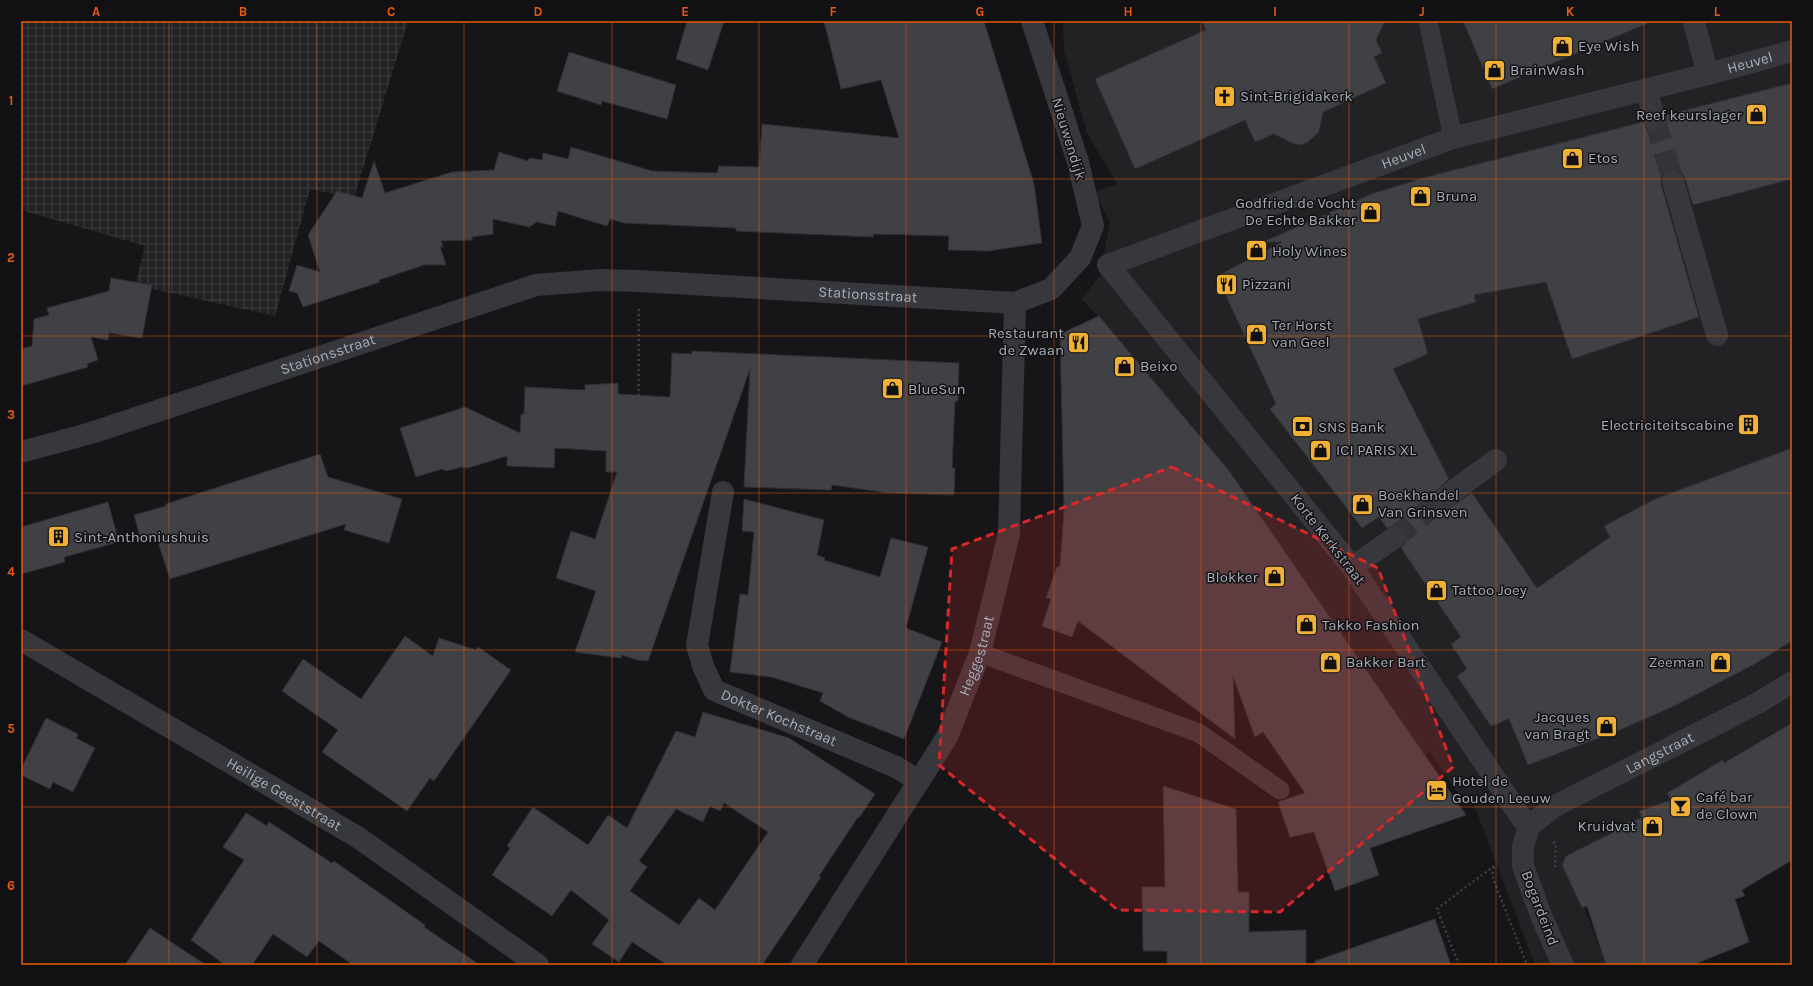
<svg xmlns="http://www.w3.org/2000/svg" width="1813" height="986" font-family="Karla,sans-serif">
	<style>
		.built { fill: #222225 }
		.industrial { fill: url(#industrial-grid) }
		.building { fill: #404145; stroke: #303034; fill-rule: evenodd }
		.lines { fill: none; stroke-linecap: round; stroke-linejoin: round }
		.pedestrian-tunnel { stroke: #333438; stroke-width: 22; stroke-dasharray: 22 11; stroke-linecap: butt }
		.path { stroke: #3d3f44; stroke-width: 2.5; stroke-dasharray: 2 3; stroke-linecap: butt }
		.service { stroke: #37383d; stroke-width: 19 }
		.pedestrian { stroke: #37383d; stroke-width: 22 }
		.minor { stroke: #37383d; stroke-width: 22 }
		.marked { fill: #d62828; fill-opacity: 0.2; stroke: #d62828; stroke-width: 3; stroke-dasharray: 8 5; stroke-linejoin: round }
		.grid { fill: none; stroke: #e8590c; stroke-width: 1; stroke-opacity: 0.55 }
		.labels { text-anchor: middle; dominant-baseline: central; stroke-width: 3; stroke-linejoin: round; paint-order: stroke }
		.poi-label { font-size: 15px; fill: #a8adb8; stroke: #111113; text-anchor: start }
		.street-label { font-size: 15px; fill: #a8adb8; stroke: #111113 }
		.neatline { fill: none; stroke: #e8590c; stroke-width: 1.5 }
		.grid-label { font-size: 13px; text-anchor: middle; font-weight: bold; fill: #e8590c }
	</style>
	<defs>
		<pattern id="industrial-grid" width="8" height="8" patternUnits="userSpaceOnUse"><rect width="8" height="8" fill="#222225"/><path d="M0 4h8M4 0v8" fill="none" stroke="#3f3f43"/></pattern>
	</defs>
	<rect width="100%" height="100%" fill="#161618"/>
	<path class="built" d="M1063,21H1792V741L1566,859L1606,965H1535L1473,802L1466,805L1430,752L1421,760L1124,346L1082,299L1100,275L1110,222L1094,192L1117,184L1087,133L1064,51Z"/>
	<path class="industrial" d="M21,21H408L354,198L310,189L275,316L135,285L145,246L21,210Z"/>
	<path class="building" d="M687,21H724L708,70L676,59Z
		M824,21H984L1034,184L1042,243L988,251L948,250L949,236L874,234L873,237L736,231V228L624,223L610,219L607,226L558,211L555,226L537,222L529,227L493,219V234L472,237V240L441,241L443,247H440L446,265H424L379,280L380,282L303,307L297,293L289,291L297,265L320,272L308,235L337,191L362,198L374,161L385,193L452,172L494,170L499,152L528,161L529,158L542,160L543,153L568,159L571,147L652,171L717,173L719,166L759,167L762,124L899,138L881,80L841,89Z
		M1202,21H1385L1376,40L1382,53L1374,57L1386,83L1323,112L1319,132L1308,142L1300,145L1292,143L1274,134L1255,142L1245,120L1135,169L1095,79L1206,30Z
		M1463,21H1653L1492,89Z
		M569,52L676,85L667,119L602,101L601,105L557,91Z
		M1792,83V179L1693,205L1685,178L1681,172L1676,169H1670L1664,172L1661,178V184L1699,317L1572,359L1546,282L1474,295L1476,302L1418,319L1428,354L1393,369L1449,479L1433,493L1432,499L1434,505L1439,509L1446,510L1472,493L1537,588L1610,537L1604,526L1655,499L1792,448V641L1753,665L1674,706L1620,730L1528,765L1509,719L1491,726L1457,676L1467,669L1451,644L1461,637L1401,548L1405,544L1406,537L1404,531L1400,527L1393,526L1387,528L1379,517L1362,528L1270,409L1276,404L1217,276L1282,242H1263L1371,194L1430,176L1643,122L1647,129L1652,132H1658L1664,129L1667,123L1666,115Z
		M111,278L152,285L142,338L109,333L108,340L91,337L98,360L87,364L88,367L21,386V349L32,346L34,319L49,315L47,308L109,291Z
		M1099,316L1230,472L1466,815L1370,848L1379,875L1335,891L1314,832L1290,837L1278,802L1305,793L1263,732L1255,737L1233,676L1235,739L1078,621L1072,637L1042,626L1051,599L1046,598L1057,567L1060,566L1064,511L1060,334Z
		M692,351L959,363L958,401H955L952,468H955L954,495L890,493L832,485L831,490L744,487L750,369L648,661L637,660L622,655L621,658L575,652L596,591L556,578L571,531L595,539L617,472H606V451L555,448L554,468L507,466V456L468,468L462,467L446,471L442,469L416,477L400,428L465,407L520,433L521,414H524L525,387L585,390V385L618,383V394L670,397L672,353L692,354Z
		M320,454L328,477L402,499L389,543L344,530L346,524L170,579L156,536L141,540L134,515L166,506V504Z
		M744,499L824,520L817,555L825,558L824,560L880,577L891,538L928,547L906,628L942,642L904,739L848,717L820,701L823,693L771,677L730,672L740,594L748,595L754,532L742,531Z
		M108,502L119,542L64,557L65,562L21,574V527Z
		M405,636L433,656L439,638L476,650L478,647L511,670L434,781L430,778L407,811L322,752L338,730L282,691L303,659L361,699Z
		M703,712L789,738L875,794L859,818L858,817L819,876L821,877L798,912L762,965H667L632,942L619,962L592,944L609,920L571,890L552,916L492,875L510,848L507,846L533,807L588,845L608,815L627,828L676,731L695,737ZM724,803L768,832L715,910L699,898L679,925L630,891L647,867L639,861L676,809L703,822L710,806L720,811Z
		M46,718L78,734L76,738L95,748L73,792L53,782L50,789L21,775V769Z
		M1792,723V860L1742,890L1745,896L1735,899L1749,942L1693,965H1606L1587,906L1582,908L1562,865L1566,856L1612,833L1610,828L1642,818L1639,811L1671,800L1667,793L1723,760L1724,763Z
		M1163,786L1236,809L1238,892H1249V932L1306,930V965H1167V951H1143L1142,887H1165Z
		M246,813L267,826L269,822L332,863L334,861L425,925L424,927L480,965H353L319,941L307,957L273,934L252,965H225L191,940L244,860L223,847Z
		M1435,919L1451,965H1315V961Z
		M150,928L206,965H125Z"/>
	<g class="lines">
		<path class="pedestrian-tunnel" d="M1655,120L1673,181
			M1394,538L1444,498"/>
		<path class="path" d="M639,309L638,466L697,484
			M1553,842L1556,844L1555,869
			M1494,867L1492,875L1494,881L1527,965
			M1459,965L1437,909L1494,866"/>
		<path class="service" d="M1428,21L1453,138
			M980,653L1199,733L1280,790"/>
		<g class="pedestrian">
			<path d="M1694,23L1708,74"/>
			<path d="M1646,89L1655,120"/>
			<path d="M1673,181L1717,335"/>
			<path d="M1444,498L1496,460"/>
			<path d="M1352,567L1394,538"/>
			<path id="s1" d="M1529,826L1523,820L1352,567L1108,265L1453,138L1708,74L1792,51"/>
		</g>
		<g class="minor">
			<path id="s2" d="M21,452L91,433L536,285L601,280L639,281L1015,303L1051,289L1080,258L1093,226L1078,162L1032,21"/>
			<path id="s3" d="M723,492L697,645L703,666L714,690L896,767L919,781"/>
			<path id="s4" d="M21,640L359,838L538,965"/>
			<path id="s5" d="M802,965L947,737L980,653L1009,534L1015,303"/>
			<path id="s6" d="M1563,965L1542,918L1523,866V847L1529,826L1555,806L1758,703L1792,682"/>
		</g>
	</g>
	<path class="marked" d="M1172,467L1378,568L1453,767L1280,912L1118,910L939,765L952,549Z"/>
	<path class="grid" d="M169,21V965M317,21V965M464,21V965M612,21V965M759,21V965M906,21V965M1054,21V965M1201,21V965M1349,21V965M1496,21V965M1644,21V965M21,179H1792M21,336H1792M21,493H1792M21,650H1792M21,807H1792"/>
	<defs>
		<symbol id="shop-square" viewBox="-11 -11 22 22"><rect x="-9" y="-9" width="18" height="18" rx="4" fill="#f2b134" stroke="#111113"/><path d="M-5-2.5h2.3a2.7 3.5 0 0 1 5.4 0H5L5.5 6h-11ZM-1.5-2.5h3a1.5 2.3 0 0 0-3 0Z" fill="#111"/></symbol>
		<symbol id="church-square" viewBox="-11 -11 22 22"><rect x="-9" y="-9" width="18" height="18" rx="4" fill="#f2b134" stroke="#111113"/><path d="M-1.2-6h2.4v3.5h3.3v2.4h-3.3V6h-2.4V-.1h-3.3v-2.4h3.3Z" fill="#111"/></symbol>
		<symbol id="restaurant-square" viewBox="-11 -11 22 22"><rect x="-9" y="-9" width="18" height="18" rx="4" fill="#f2b134" stroke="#111113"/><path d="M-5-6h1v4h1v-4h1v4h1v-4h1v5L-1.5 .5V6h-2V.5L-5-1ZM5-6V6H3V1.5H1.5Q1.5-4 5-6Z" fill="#111"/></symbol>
		<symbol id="building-square" viewBox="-11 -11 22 22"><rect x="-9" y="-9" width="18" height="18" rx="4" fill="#f2b134" stroke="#111113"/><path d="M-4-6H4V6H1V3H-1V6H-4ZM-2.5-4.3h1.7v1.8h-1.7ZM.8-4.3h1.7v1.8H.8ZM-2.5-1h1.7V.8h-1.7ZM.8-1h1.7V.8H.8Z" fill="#111"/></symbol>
		<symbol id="bank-square" viewBox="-11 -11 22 22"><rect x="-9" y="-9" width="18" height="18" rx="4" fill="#f2b134" stroke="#111113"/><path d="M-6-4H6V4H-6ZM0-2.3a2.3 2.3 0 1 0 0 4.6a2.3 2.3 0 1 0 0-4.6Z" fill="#111"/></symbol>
		<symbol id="hotel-square" viewBox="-11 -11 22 22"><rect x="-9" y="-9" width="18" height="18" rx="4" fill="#f2b134" stroke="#111113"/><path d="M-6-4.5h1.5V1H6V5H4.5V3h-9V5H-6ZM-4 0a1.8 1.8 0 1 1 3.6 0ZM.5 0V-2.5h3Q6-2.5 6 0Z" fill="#111"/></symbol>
		<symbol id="bar-square" viewBox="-11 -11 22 22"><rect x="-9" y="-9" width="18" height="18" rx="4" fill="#f2b134" stroke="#111113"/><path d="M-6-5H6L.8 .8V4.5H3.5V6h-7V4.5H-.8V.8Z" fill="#111"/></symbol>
	</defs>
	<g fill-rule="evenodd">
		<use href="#shop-square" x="1550" y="34" width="25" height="25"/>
		<use href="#shop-square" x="1482" y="58" width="25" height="25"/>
		<use href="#church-square" x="1212" y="84" width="25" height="25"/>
		<use href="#shop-square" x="1744" y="102" width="25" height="25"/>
		<use href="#shop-square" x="1560" y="146" width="25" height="25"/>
		<use href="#shop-square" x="1408" y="184" width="25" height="25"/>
		<use href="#shop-square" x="1358" y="200" width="25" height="25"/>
		<use href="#shop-square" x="1244" y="238" width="25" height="25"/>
		<use href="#restaurant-square" x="1214" y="272" width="25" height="25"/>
		<use href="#shop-square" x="1244" y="322" width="25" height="25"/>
		<use href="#restaurant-square" x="1066" y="330" width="25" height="25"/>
		<use href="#shop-square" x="1112" y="354" width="25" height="25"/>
		<use href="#shop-square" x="880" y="376" width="25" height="25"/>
		<use href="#building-square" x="1736" y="412" width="25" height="25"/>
		<use href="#bank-square" x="1290" y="414" width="25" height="25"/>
		<use href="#shop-square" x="1308" y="438" width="25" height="25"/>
		<use href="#shop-square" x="1350" y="492" width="25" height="25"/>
		<use href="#building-square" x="46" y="524" width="25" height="25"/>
		<use href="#shop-square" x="1262" y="564" width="25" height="25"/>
		<use href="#shop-square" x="1424" y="578" width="25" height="25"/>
		<use href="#shop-square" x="1294" y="612" width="25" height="25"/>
		<use href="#shop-square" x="1318" y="650" width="25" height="25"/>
		<use href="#shop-square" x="1708" y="650" width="25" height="25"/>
		<use href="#shop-square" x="1594" y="714" width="25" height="25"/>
		<use href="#hotel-square" x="1424" y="778" width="25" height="25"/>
		<use href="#bar-square" x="1668" y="794" width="25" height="25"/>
		<use href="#shop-square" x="1640" y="814" width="25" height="25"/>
	</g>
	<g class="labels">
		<g class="poi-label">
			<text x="1578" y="46">Eye Wish</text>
			<text x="1510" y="70">BrainWash</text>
			<text x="1240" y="96">Sint-Brigidakerk</text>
			<text x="1742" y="115" text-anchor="end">Reef keurslager</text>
			<text x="1588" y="158">Etos</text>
			<text x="1436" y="196">Bruna</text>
			<text x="1356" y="203" text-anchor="end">Godfried de Vocht<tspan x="1356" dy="17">De Echte Bakker</tspan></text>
			<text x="1272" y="251">Holy Wines</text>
			<text x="1242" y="284">Pizzani</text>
			<text x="1272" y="325">Ter Horst<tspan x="1272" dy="17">van Geel</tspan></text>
			<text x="1064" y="333" text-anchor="end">Restaurant<tspan x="1064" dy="17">de Zwaan</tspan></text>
			<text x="1140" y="366">Beixo</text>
			<text x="908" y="389">BlueSun</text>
			<text x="1734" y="425" text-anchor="end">Electriciteitscabine</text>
			<text x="1318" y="427">SNS Bank</text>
			<text x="1336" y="450">ICI PARIS XL</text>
			<text x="1378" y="495">Boekhandel<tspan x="1378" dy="17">Van Grinsven</tspan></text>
			<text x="74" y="537">Sint-Anthoniushuis</text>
			<text x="1258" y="577" text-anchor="end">Blokker</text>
			<text x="1452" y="590">Tattoo Joey</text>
			<text x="1322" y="625">Takko Fashion</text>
			<text x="1346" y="662">Bakker Bart</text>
			<text x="1704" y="662" text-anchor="end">Zeeman</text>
			<text x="1590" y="717" text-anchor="end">Jacques<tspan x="1590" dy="17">van Bragt</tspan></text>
			<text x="1452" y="781">Hotel de<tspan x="1452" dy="17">Gouden Leeuw</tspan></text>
			<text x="1696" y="797">Café bar<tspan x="1696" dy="17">de Clown</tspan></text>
			<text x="1636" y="826" text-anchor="end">Kruidvat</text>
		</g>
		<g class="street-label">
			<text stroke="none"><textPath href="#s1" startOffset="1376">Heuvel</textPath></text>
			<text transform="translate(1069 139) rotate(73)">Nieuwendijk</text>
			<text stroke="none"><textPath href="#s1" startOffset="1017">Heuvel</textPath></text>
			<text stroke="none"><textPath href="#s2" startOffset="874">Stationsstraat</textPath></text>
			<text stroke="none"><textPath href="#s2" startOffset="322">Stationsstraat</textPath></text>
			<text transform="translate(1328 539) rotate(52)">Korte Kerkstraat</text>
			<text stroke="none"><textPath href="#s5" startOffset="357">Heggestraat</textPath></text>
			<text stroke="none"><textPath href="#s3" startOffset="274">Dokter Kochstraat</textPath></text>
			<text stroke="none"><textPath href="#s6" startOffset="298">Langstraat</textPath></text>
			<text stroke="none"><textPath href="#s4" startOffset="305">Heilige Geeststraat</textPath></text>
			<text transform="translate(1540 908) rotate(69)">Bogardeind</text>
		</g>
	</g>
	<rect width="1813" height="986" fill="none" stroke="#111113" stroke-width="44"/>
	<rect x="22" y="22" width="1769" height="942" class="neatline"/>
	<g class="grid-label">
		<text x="96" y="16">A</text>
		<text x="243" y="16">B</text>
		<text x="391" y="16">C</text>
		<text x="538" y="16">D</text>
		<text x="685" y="16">E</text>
		<text x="833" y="16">F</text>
		<text x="980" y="16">G</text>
		<text x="1128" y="16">H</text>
		<text x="1275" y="16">I</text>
		<text x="1422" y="16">J</text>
		<text x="1570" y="16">K</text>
		<text x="1717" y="16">L</text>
		<text x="11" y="105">1</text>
		<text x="11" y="262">2</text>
		<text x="11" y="419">3</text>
		<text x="11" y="576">4</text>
		<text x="11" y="733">5</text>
		<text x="11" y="890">6</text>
	</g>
</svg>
